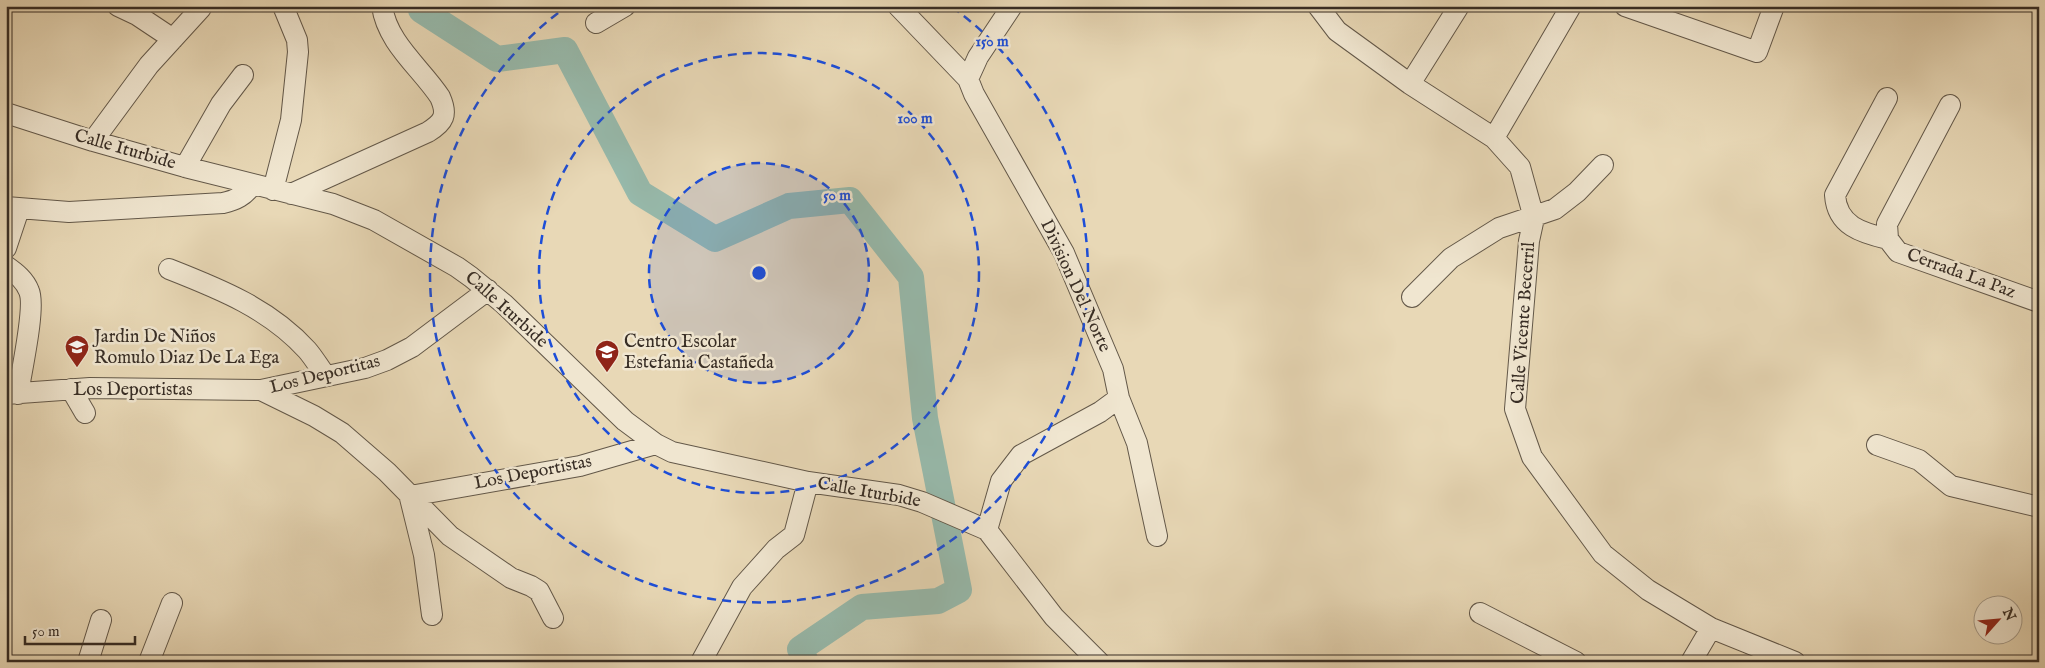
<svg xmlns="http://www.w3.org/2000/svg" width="2045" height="668" font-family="'IM FELL English',serif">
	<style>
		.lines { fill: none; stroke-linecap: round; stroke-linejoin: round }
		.river { stroke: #97baac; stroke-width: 26 }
		.minor-casing { stroke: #635849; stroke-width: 22 }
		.minor { stroke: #f0e6d0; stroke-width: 20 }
		.ring { fill: none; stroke: #1d4ed8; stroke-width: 2.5; stroke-dasharray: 9 6 }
		.labels { text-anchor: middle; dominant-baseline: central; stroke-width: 5; stroke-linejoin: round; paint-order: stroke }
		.street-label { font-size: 18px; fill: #372d25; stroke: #f0e6d0 }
		.poi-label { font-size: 18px; fill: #372d25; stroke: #f0e6d0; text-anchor: start }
		.centre { fill: #1d4ed8; stroke: #f0e6d0; stroke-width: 2.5 }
		.ring-label { font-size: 15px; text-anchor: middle; font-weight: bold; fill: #1d4ed8; stroke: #f0e6d0; stroke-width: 5; stroke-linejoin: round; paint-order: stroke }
	</style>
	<rect width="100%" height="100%" fill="#e8d8b6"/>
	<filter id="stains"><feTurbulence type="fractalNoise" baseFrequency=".004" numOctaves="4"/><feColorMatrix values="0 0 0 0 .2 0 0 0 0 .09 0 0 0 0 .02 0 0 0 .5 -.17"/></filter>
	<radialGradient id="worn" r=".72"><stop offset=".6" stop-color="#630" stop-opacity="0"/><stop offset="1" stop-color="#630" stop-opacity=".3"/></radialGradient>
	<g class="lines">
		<path class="river" d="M422,6L421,10L497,59L565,50L640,193L715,239L789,206L850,200L911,277L925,418L959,590L938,601L862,607L800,649L806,662"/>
		<defs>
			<path id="minor" d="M118,6L137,15L173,39
				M898,6L968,79L974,94L1064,253L1113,369L1119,398L1137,443L1157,536
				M1318,6L1337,31L1410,84L1494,138L1520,167L1534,218L1529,241L1515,409L1532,457L1603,554L1648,590L1711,628L1795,662
				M1625,6L1757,52L1774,6
				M596,23L625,6
				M968,79L978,57L1012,6
				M1410,84L1459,6
				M1887,98L1835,195C1837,226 1862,233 1888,239
				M1950,105L1887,224L1888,239L1898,252L2039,302
				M6,113L93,141L185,167L333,204L374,220L457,267L471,277L504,304L625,421L656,444L672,452L808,482L899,495L922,502L987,530
				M1494,138L1571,6
				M93,141L149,65L201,8
				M185,167L221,104L243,75
				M273,190L291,120L298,52L297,40L283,6
				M291,194L428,132C444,122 448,115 440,97C421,68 387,43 382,6
				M6,207L69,212L223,203C236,200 244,196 252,185
				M6,248L19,209
				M6,266C16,273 25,280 29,291C36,307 21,373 18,394
				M169,269C220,289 270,309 307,350C314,358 319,367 325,375
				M1412,297L1451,258L1499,228L1555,209L1577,192L1603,165
				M71,389L85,413
				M261,390L314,416L342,433L387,472L450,536L511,578L531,586L539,591L553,618
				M6,394L90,388L261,390L365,368L387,360L412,347L488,290
				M1877,445L1919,460L1951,486L2039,507
				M410,496L580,466L656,444
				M410,498L424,555L432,615
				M987,530L1001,481L1021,455L1100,412L1119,398
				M987,530L1054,617L1099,662
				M1480,613L1576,662
				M88,662L101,620
				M149,662L172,603
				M701,662L742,587L776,549L794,535L808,482
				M1691,662L1711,628"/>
		</defs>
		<use href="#minor" class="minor-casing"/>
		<use href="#minor" class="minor"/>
	</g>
	<circle cx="759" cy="273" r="110" fill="#1d4ed8" fill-opacity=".12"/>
	<g class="ring">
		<circle cx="759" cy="273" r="110"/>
		<circle cx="759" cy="273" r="220"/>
		<path d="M952 7A329 329 0 1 1 566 7"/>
	</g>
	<defs>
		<symbol id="school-pin" viewBox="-11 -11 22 30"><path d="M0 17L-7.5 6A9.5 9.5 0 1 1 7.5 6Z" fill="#8f2418" stroke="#f0e6d0"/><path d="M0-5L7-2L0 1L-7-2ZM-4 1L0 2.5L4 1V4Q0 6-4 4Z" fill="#fff"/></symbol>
	</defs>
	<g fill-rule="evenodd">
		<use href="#school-pin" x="63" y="333" width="28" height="38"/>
		<use href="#school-pin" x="593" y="338" width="28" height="38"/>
	</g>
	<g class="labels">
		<g class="street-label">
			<text transform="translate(125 150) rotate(16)">Calle Iturbide</text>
			<text transform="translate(1961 274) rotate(20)">Cerrada La Paz</text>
			<text transform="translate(1075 286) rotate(65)">Division Del Norte</text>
			<text transform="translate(506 310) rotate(42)">Calle Iturbide</text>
			<text transform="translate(1524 323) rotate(-86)">Calle Vicente Becerril</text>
			<text transform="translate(325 375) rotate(-14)">Los Deportitas</text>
			<text x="133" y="390">Los Deportistas</text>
			<text transform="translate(533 473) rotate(-11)">Los Deportistas</text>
			<text transform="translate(869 493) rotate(10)">Calle Iturbide</text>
		</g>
		<g class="poi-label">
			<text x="94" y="337">Jardin De Niños<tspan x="94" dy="21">Romulo Diaz De La Ega</tspan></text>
			<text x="624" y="342">Centro Escolar<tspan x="624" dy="21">Estefania Castañeda</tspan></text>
		</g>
	</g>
	<circle cx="759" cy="273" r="8" class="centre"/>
	<g class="ring-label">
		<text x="992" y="46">150 m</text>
		<text x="915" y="123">100 m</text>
		<text x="837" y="200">50 m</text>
	</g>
	<rect width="2045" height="668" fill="none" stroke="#e8d8b6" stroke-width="25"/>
	<rect x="8" y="8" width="2030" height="653" fill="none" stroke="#372d25" stroke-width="2.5"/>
	<rect x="12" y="12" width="2020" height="643" fill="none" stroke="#372d25"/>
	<g transform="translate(1998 620) rotate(63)"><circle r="24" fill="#f0e6d0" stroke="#a69c8c"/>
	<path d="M0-4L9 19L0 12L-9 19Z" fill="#8f2418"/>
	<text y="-8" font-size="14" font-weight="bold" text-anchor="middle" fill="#372d25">N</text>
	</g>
	<path d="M25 636v8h110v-8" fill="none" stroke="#372d25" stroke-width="2.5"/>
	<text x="32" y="636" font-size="15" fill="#372d25" stroke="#f0e6d0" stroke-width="4" paint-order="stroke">50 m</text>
	<rect width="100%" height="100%" filter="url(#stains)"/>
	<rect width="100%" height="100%" fill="url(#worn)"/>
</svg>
